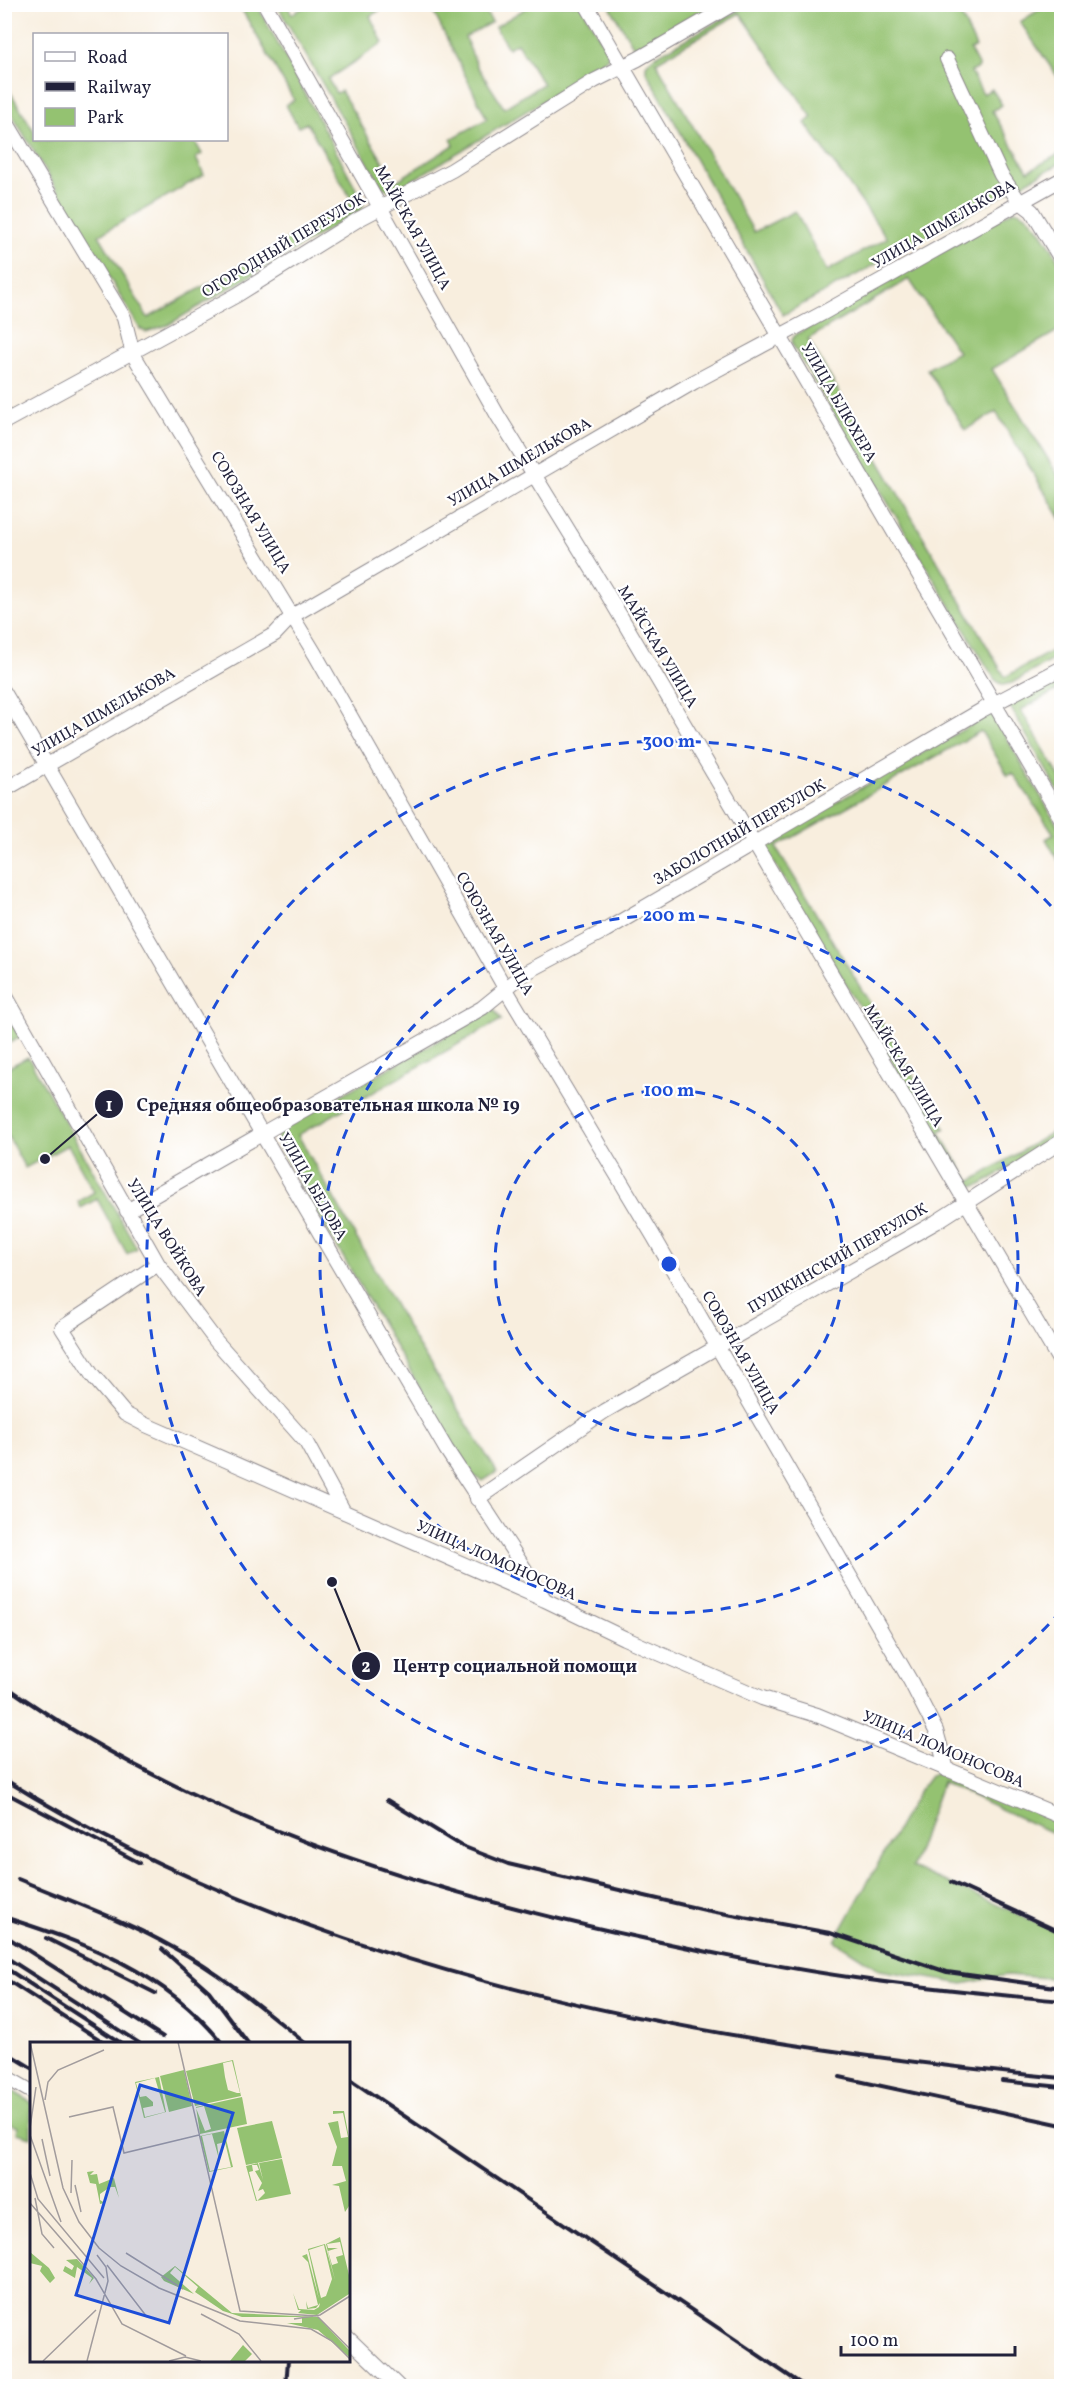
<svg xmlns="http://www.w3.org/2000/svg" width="1066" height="2391" font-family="Vollkorn,serif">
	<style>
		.green { fill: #94c271; stroke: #5b7256; stroke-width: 1.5; fill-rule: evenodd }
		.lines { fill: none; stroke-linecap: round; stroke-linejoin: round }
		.minor-casing { stroke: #8d888c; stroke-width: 16 }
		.minor { stroke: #fff; stroke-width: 14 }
		.rail { stroke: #22223b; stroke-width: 4 }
		.ring { fill: none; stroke: #1d4ed8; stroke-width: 3; stroke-dasharray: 10 8 }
		.labels { text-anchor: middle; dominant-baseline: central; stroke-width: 4.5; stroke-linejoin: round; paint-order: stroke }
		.street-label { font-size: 16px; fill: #22223b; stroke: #fff }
		.inset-road { fill: none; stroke: #a29c9d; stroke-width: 1.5 }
		.view { fill: #1d4ed8; fill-opacity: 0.15; stroke: #1d4ed8; stroke-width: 3 }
		.inset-edge { fill: none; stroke: #22223b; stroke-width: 3 }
		.centre { fill: #1d4ed8; stroke: #fff; stroke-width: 3 }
		.ring-label { font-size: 18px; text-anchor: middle; font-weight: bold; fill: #1d4ed8; stroke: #fff; stroke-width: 4.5; stroke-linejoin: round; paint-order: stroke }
		.leader { fill: none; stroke: #22223b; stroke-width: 2 }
		.callout-dot { fill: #22223b; stroke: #fff; stroke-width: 2 }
		.mark-label { font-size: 18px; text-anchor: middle; font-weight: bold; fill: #fff }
		.callout-label { font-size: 18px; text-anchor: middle; font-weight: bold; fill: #22223b; stroke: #fff; stroke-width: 4.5; stroke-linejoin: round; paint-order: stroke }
	</style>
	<rect width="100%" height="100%" fill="#fff"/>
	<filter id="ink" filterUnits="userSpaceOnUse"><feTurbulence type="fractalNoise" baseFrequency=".0167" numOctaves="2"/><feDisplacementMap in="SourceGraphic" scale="12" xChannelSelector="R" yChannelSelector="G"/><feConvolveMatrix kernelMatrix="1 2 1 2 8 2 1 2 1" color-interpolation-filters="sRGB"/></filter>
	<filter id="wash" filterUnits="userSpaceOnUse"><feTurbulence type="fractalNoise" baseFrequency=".008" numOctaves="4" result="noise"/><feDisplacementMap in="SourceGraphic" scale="24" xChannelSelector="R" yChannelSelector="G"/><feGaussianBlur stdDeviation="1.35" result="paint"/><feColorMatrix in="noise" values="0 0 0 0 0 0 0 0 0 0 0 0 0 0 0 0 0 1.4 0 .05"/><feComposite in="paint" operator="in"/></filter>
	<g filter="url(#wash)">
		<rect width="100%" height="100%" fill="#f8eede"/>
		<path class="green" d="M1048,4L1061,5V82L1020,22Z
			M239,5H257L364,203L361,210L168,325L146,332L140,329L5,103L4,82L34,131V140H194L202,154L196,158L204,175L99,235L148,318L353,202L307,123L298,127L286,105L294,100Z
			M277,5H287L292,14L308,5H379L382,9L370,16L383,43L328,79L336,93L341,91L395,182L454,145L451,139L487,119L430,5H481L492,22L465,37L477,66L504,108L543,84L517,43L508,48L495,27L531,5H581L607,50L608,57L591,72L393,192L382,187Z
			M609,5H718L650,45L639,48L633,46Z
			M747,5H956L976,47L970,50L979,67L971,72L983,94L992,89L1002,105L992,111L1028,171L1061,153V163L783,315L646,71V65L652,58ZM740,13L812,117L805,123L887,238L827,271L795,211L754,232L656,62Z
			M1014,210C1032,211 1055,251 1061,268C1066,282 1061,313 1061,329L992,369L1061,480V519L996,412L965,430L927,369L958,352L909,279L808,339L1005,677L1061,646V655L1012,683L1003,685L995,680L793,346L792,340L795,335Z
			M1061,671V688L1021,710L1061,779V796L1008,703Z
			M992,713L1061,831V865L1046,839L1054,834L1013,773L1008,776L981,731L776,847L945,1128L939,1132L970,1182L1061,1127V1135L981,1185L971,1187L962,1178L933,1131L763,844Z
			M5,1009L20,1037L5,1046H4Z
			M494,1009L501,1020L298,1135L414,1339L497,1472L483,1481L472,1475L451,1442L279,1147L277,1131Z
			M28,1057L137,1248L127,1254L97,1199L81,1208L78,1202L94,1192L68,1145L25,1168L5,1131V1069Z
			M940,1772L1061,1822V1837L942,1782L912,1867L1061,1933V1979L1006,1975L963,1984L880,1970L835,1941L918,1792L930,1776Z
			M4,2086L31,2102V2137L17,2133L18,2127L5,2123Z"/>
	</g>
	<g filter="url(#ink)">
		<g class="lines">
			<defs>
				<path id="minor" d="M265,4L498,416L605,590L1062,1365
					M586,4L1062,820
					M947,59L1001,175L1019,201L1032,211L1062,261
					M4,118L124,318L133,354L315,654L505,988L654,1237L911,1682L936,1731L947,1770
					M4,422L237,295L359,219L452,170L594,81L638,59L733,4
					M4,692L446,1449L545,1600
					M4,790L275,634L292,616L694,382L823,313L1062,179
					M4,993L158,1264L216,1341L306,1442L344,1512
					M127,1211L482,1008L525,973L606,930L982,710L1062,668
					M158,1264L62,1328L92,1375L125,1414L146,1425L545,1600L624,1638L762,1698L817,1715L1062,1817
					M477,1499L605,1411L936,1222L1062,1141
					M4,2076L32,2092
					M348,2338L398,2386"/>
			</defs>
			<use href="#minor" class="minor-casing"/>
			<use href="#minor" class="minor"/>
			<path class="rail" d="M4,1685C187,1814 403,1885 619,1933C697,1950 776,1967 855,1978C924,1988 993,1994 1062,2001
				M4,1779C317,1974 700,2044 1062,2078
				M4,1792L140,1863
				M387,1800L462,1846L508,1864L705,1910L830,1933L947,1972L1062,1988
				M18,1879C70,1901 125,1920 174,1948C222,1974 263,2009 305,2043
				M951,1882L1062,1933
				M4,1917C88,1944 164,1971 222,2043
				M4,1935L163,2037
				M46,1938L155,1993
				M162,1949L209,1991L248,2043
				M4,1956L139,2043
				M4,1967L121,2043
				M4,1978L105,2043
				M4,2051L32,2068
				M840,2077L1062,2125
				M348,2078L804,2386
				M1002,2081L1062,2087
				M286,2386L288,2360"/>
		</g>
	</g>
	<g class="ring">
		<circle cx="669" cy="1264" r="174"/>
		<circle cx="669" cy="1264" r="349"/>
		<path d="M1061 1611A523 523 0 1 1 1061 917"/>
	</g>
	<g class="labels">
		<g class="street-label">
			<text transform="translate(944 225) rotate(-30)">УЛИЦА ШМЕЛЬКОВА</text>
			<text transform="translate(412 228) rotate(61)">МАЙСКАЯ УЛИЦА</text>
			<text transform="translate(284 246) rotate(-31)">ОГОРОДНЫЙ ПЕРЕУЛОК</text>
			<text transform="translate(838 403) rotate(60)">УЛИЦА БЛЮХЕРА</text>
			<text transform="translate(520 463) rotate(-30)">УЛИЦА ШМЕЛЬКОВА</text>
			<text transform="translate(250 513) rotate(59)">СОЮЗНАЯ УЛИЦА</text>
			<text transform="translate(657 647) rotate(59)">МАЙСКАЯ УЛИЦА</text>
			<text transform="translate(104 713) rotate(-30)">УЛИЦА ШМЕЛЬКОВА</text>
			<text transform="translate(740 833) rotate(-30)">ЗАБОЛОТНЫЙ ПЕРЕУЛОК</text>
			<text transform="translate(494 934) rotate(60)">СОЮЗНАЯ УЛИЦА</text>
			<text transform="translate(903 1066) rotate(59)">МАЙСКАЯ УЛИЦА</text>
			<text transform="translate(312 1187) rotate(60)">УЛИЦА БЕЛОВА</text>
			<text transform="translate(166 1238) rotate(58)">УЛИЦА ВОЙКОВА</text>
			<text transform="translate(838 1259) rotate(-30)">ПУШКИНСКИЙ ПЕРЕУЛОК</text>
			<text transform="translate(740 1353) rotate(60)">СОЮЗНАЯ УЛИЦА</text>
			<text transform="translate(496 1561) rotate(24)">УЛИЦА ЛОМОНОСОВА</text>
			<text transform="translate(943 1750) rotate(23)">УЛИЦА ЛОМОНОСОВА</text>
		</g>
	</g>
	<g transform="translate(30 2042)">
		<rect width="320" height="320" fill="#f8eede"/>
		<path d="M203,18L211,54L165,64L156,29ZM202,19L210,51H207L198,48L195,35L193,21ZM154,28L162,64L139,70L130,34ZM129,35L136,70L114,76L105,40ZM125,36L135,70L115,75L113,66L123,64V60L116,54L110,55L106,41ZM212,55L217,82L170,92L166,65ZM174,64L181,87L175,89L166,66ZM303,69H314L319,96V164L315,170L309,144L302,143L316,139L312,124H302L307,105L298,81L308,79L311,96L318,95L313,71L303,72ZM242,79L252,116L216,123L207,86ZM194,89L203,125L179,130L170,94ZM182,92L189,117L187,102L195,100L201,125L180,129L172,94ZM252,117L261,152L226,159L216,124L228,121L233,138L229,121ZM227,123L229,128L225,129L232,141L228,149L233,147L235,151L227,159L219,130L223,129L222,123ZM64,129L60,133L67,132L69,142L84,136L89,156L85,145H80L70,152V158L75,161L70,162L66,142L60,141L57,130ZM310,195L319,233V252L287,273L268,271L271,268H268L263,251L269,267L284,268L289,265L290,261L286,266L277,267L276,259L278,266L288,263L278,220L272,214L277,212L289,257L278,207L295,202L305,238L296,202ZM310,200L313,213L306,215L308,221L302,223L298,209L308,206H298L297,202ZM294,203L302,237L296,254L291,256L279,208ZM0,210L19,226L25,236L20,241L10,229L12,224L0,221ZM47,217L64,236L59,242L62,236L47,225L45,236L33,229L35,224L42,228L44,224L36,218ZM145,224L202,271L288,275L319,308V315L288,288L257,281H272V275H212L193,269L165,250L168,245L145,225L140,231L164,252L134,239L131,235ZM213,303L222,312L215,319H200Z" fill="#94c271" fill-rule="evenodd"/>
		<path class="inset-road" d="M0,0L33,146L49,180L69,206L91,224L129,246L210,279L281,287L302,299L320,317M148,0L210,269L287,274L320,307M15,58L18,40L28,28L74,8M39,75L83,65L94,111L169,93M0,86L6,45M0,93L31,180M12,97L20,134M0,131L8,157L74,236M45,143L51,170M41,151L42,118M5,156L12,192L24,206M0,161L66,237L92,282L156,314M96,211L153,247M77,223L117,275M171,272L209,292L231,319M264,277L290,273L320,254M13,319L66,268M57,319L78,239L76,225L67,213M139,319L155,315L171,319"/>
		<path class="view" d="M110,43L203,71L139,281L46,253Z"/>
		<rect width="320" height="320" class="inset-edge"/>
	</g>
	<circle cx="669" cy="1264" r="9" class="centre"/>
	<g class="ring-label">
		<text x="669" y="747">300 m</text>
		<text x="669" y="921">200 m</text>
		<text x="669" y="1096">100 m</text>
	</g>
	<path class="leader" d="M45 1159L109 1104M332 1582L366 1666"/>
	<g class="callout-dot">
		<circle cx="45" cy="1159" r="6"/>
		<circle cx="332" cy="1582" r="6"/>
		<circle cx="109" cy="1104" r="15"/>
		<circle cx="366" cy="1666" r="15"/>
	</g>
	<g class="mark-label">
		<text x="109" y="1111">1</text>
		<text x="366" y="1672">2</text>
	</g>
	<g class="callout-label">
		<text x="328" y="1111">Средняя общеобразовательная школа № 19</text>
		<text x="515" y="1672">Центр социальной помощи</text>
	</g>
	<rect width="1066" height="2391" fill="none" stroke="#fff" stroke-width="24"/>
	<rect x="33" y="33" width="195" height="108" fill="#ffffff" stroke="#a7a7b1" stroke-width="1.5"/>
	<rect x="45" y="52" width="30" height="9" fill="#ffffff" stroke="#a7a7b1" stroke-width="1.5"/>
	<text x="87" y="63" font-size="18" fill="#22223b">Road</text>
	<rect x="45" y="82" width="30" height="9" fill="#22223b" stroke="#a7a7b1" stroke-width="1.5"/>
	<text x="87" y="93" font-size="18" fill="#22223b">Railway</text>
	<rect x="45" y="108" width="30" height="18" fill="#94c271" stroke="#a7a7b1" stroke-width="1.5"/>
	<text x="87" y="123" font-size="18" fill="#22223b">Park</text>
	<path d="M841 2346v9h174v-9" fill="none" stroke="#22223b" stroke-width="3"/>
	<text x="850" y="2346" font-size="18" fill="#22223b" stroke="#ffffff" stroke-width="4.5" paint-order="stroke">100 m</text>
</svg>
